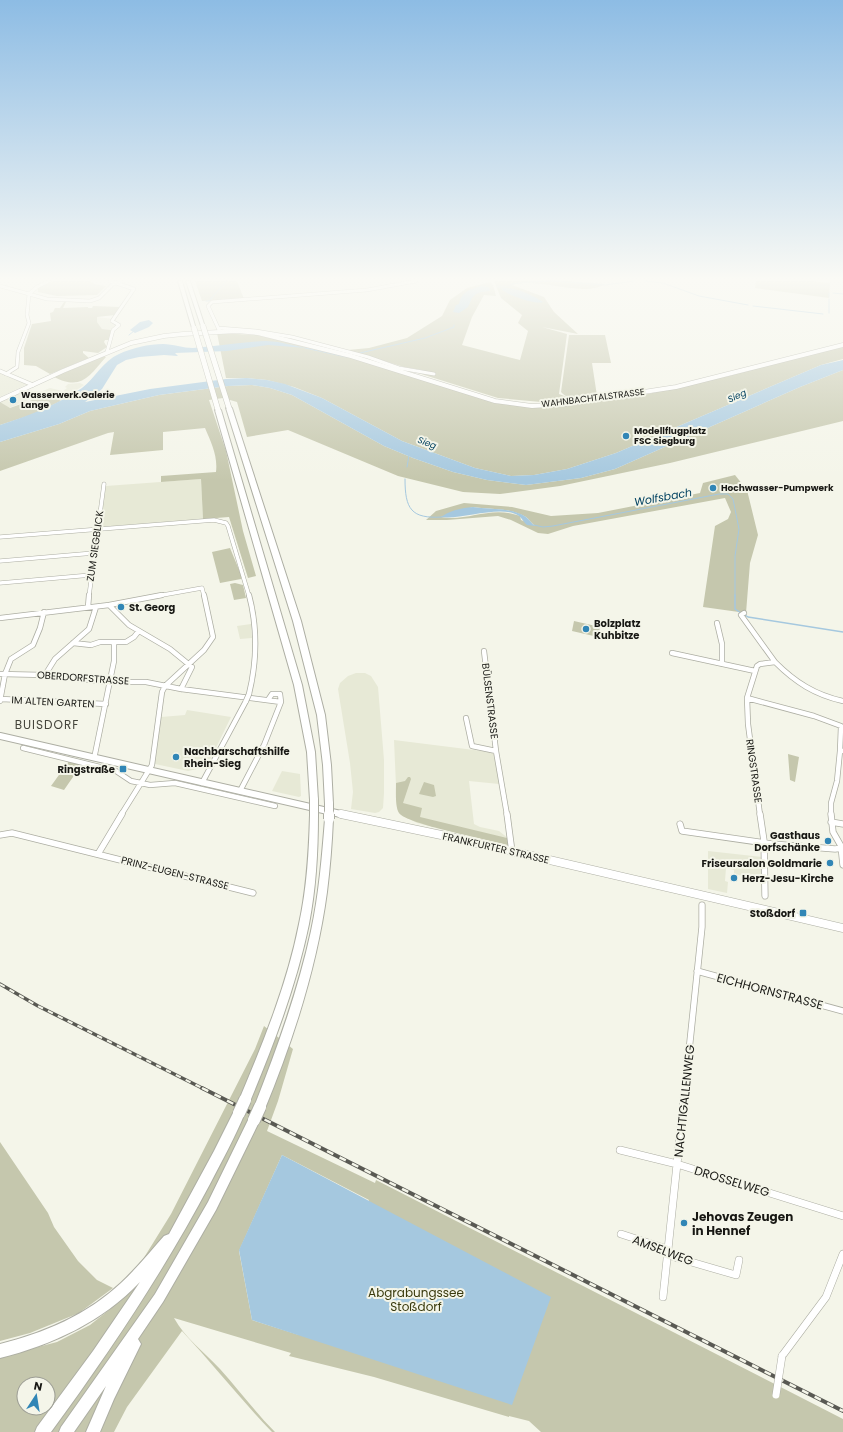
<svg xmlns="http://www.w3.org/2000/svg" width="843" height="1432" font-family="Poppins,sans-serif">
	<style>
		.built { fill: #e7e9d6 }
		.green { fill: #c5c7ad; fill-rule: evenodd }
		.water { fill: #a5c8df }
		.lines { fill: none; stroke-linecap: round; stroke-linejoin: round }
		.stream-far1 { stroke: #a5c8df; stroke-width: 1 }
		.stream { stroke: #a5c8df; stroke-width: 1.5 }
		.minor-far4-casing { stroke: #adaea3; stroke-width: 4 }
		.minor-far3-casing { stroke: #adaea3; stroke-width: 4.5 }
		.minor-far2-casing { stroke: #adaea3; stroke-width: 6 }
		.minor-far1-casing { stroke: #adaea3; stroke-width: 7 }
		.minor-casing { stroke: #adaea3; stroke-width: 8 }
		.tertiary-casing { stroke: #adaea3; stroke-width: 4.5 }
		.secondary-far2-casing { stroke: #adaea3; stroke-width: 5 }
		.secondary-far1-casing { stroke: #adaea3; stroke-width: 8 }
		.secondary-casing { stroke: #adaea3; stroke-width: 9 }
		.motorway-casing { stroke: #adaea3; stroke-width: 2 }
		.minor-far4 { stroke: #fff; stroke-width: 3 }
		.minor-far3 { stroke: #fff; stroke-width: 3.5 }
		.minor-far2 { stroke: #fff; stroke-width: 4.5 }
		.minor-far1 { stroke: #fff; stroke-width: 5.5 }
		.minor { stroke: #fff; stroke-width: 7 }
		.tertiary { stroke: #fff; stroke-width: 3.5 }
		.secondary-far2 { stroke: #fff; stroke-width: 4 }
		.secondary-far1 { stroke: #fff; stroke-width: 6 }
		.secondary { stroke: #fff; stroke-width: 8 }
		.motorway { fill: #fff; fill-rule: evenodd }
		.rail-far1-casing { stroke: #595953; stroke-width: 3.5 }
		.rail-casing { stroke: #595953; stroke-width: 4 }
		.rail-far1 { stroke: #f4f5e9; stroke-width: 2; stroke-dasharray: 5.5; stroke-linecap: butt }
		.rail { stroke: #f4f5e9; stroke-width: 2.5; stroke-dasharray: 7; stroke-linecap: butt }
		.minor-bridge-far1-casing { stroke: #adaea3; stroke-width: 6; stroke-linecap: butt }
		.minor-bridge-casing { stroke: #adaea3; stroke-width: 8; stroke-linecap: butt }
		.motorway-bridge-far3-casing { stroke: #adaea3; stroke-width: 6; stroke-linecap: butt }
		.motorway-bridge-far2-casing { stroke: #adaea3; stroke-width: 10; stroke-linecap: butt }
		.motorway-bridge-far1-casing { stroke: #adaea3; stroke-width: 12; stroke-linecap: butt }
		.motorway-bridge-casing { stroke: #adaea3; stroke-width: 14; stroke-linecap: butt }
		.minor-bridge-far1 { stroke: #fff; stroke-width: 4.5 }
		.minor-bridge { stroke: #fff; stroke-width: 7 }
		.motorway-bridge-far3 { stroke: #fff; stroke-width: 5 }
		.motorway-bridge-far2 { stroke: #fff; stroke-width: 8 }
		.motorway-bridge-far1 { stroke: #fff; stroke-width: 10 }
		.motorway-bridge { stroke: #fff; stroke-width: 12 }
		.poi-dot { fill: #3186b6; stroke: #f4f5e9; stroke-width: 1.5 }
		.labels { text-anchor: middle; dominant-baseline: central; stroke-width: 4; stroke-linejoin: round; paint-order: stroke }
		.far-poi-label { font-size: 9px; font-weight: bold; fill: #181814; stroke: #f4f5e9; text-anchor: start }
		.far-water-label { font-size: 9px; font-style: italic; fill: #004160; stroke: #f4f5e9 }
		.far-street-label { font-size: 9px; fill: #181814; stroke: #f4f5e9 }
		.street-label { font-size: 10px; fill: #181814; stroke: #f4f5e9 }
		.poi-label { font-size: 10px; font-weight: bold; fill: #181814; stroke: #f4f5e9; text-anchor: start }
		.water-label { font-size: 11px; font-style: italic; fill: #004160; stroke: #f4f5e9 }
		.quarter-label { font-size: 12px; letter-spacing: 1px; fill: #45453c; stroke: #f4f5e9 }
		.near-street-label { font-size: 12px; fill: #181814; stroke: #f4f5e9 }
		.near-poi-label { font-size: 12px; font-weight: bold; fill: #181814; stroke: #f4f5e9; text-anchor: start }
		.near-park-label { font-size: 12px; fill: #393a0d; stroke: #f4f5e9 }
	</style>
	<rect width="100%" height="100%" fill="#f4f5e9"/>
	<path class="built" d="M97,317L113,319L110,320L118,326L111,330L102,329L97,322Z
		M0,372L28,384L0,397Z
		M80,383L84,385L60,401L51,395L40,399L35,394L50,388L63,391L67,388L65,387L68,384Z
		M20,393L31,399L9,408L0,402Z
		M201,479L203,519L100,527L106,486Z
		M251,624L252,638L240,639L237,626Z
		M356,673H365L371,676L378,687L384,760V793L383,808L379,812L375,813L351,809L353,792L350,763L338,689L340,683L348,676Z
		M187,710L231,717L211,758L206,765L197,769L188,771L155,764L161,717L185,715Z
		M394,740L490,752L495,755L499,784L469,781L474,824L480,827L499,831L509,839L508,845L417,823L401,815L397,809Z
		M282,771L300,774L301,796L299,797L272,791Z
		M708,851L762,857V880L734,874V870L726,868L725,881L728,882L727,893L708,889Z"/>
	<path class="green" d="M52,281H90L94,284L106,286L97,295L57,296L38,292V288Z
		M195,281H237L244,299L202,301Z
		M494,281H568L605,284C583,298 540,277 512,285L544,297L554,312L578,334L542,327L567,334L559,394L572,399L541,402L498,398L418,373L422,370L404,367L348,350L369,348L407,338L442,316L450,300L467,288L490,282L493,285L496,296L484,295L472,317L462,345L520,360L528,331L518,323L522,315L501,298Z
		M756,281H813L830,283L829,298L755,288Z
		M64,302H66L63,308L88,307V308H92L93,306L120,307L115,315L97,317V322L102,329L111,330L110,340H105L104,342L107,347L98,353L83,351V353L89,358L50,374L36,366L24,365V348L32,324L51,321L50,313L53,312L55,308H60Z
		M217,333L257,335L352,358L494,403L532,408L567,406L648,394L729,376L843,346V359L821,365L616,453L567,469L534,475L511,476L475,468L402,441L322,398L294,387L267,380L247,378H226Z
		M569,335H605L611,363H592L597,396C585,398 570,402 561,392Z
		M104,356L106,357C89,376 82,391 54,377Z
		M843,370V421L670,463L560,486L500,494L463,492L398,476L288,430L247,437L237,402L223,398L209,400L226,451L243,531L256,576L248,578L229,517L203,519L201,479L161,482V476L216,472C218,456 211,442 205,428L163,432V450L110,455L114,432L108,433L0,471V442L59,424L90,411L133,401L159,395L228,386L252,385L270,388L292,395L384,446L413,458L453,472L487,480L526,485L581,478L615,469L800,387Z
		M34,395L41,399L51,395L61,401L31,415L0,425V402L10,408L32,400Z
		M735,475L747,490L758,535L750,563L746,613L703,607L715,526L728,519L731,512L725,498L573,526L548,534L538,533L511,520L498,516L447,520H426L436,511L464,503L512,507L551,516L598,513L700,493L703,483ZM473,507C491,510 510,507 526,517C529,519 531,523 535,526L521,520L520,516C490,505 468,522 441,517Z
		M230,548L242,577L241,579L220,583L212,552Z
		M235,583L243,585L246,598L234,600L230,584Z
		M574,621L600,627L598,637L572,631Z
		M788,754L799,757L795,782L790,780Z
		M69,761L82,764L64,790L51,786Z
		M408,777H410L411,779L403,803L422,808L420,817L507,838L509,839L508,845C490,840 406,824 399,813C395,806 396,792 396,783L405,781Z
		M424,782L434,785L436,796L433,797L419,794Z
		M264,1026L293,1049L278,1101L267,1131L375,1183L376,1180L843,1419V1432H541L529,1421L509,1416V1417L374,1377L289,1356L291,1353L174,1318C185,1338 205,1353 220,1369C239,1390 255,1412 275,1432H272C241,1400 213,1364 182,1331L127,1407L114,1432H0V1357L57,1342L90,1325L114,1306L171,1214L255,1049ZM282,1155L369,1200L299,1335L252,1320L239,1251ZM24,1384H48V1408H24Z
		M0,1142L48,1213L54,1227L78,1261L97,1280L113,1288L79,1313L30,1333L0,1341Z"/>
	<path class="water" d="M481,286L489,287L490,291L481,292L476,294L472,298L468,307L459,313L453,312L456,305L459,304C461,292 470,289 481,286Z
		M503,288C515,287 532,295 543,302C536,305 507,295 501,289Z
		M149,320L153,323L149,327L135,333L130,330L140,322Z
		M266,341L278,342L306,348L268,345L227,351L175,353L178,356L164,355L139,357L126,360L117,365L102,389L85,402L150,389L226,379L247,378L267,380L285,384L322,398L402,441L475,468L511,476L534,475L567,469L616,453L821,365L843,360V370L800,387L615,469L581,478L526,485L487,480L453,472L413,458L384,446L292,395L270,388L252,385L228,386L159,395L133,401L90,411L59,424L0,442V425C30,415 57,405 82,388C94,379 103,361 119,354C132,348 149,344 163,344C173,344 183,348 193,348C218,346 241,342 266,341Z
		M473,507C491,510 511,507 526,517C530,520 532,524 535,526L527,525C524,523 522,518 519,516C502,504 462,520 441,517C451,510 462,508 473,507Z
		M282,1155L551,1297L512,1405L252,1320L239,1250Z"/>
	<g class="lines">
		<path class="stream-far1" d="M645,281L663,283L699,296L748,305
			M497,287H507L512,284L529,282L553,281L605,285L634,281
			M829,293V297
			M833,293L843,294
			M829,299V313
			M206,301H209L226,281
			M753,306L823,314
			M129,335L134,331
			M305,348L346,357
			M360,353L425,338L454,327V325
			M407,467L409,455
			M405,479C405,509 411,519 442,517
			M534,525L543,527L553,526L719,494H728L733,499L739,529L735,556V596"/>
		<path class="stream" d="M735,595V609L741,613
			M745,615L748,617L843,632"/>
		<defs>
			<path id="minor-far4" d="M0,286L47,299L90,301L99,298L113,284L121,281
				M29,294L37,287L49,281
				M219,328L256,331L292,337L368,357L399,368L434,374
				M220,332L208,306L212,302L367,290L416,281
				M107,352L113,330L119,325L112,321L134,289L110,281
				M6,374L17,367L18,352L29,323L27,315L29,294"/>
			<path id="minor-far3" d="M0,537L214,520L226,523L228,526L249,596
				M0,561L94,553
				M0,583L91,575
				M89,596L104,484
				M157,596L202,588L204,596"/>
			<path id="minor-far2" d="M109,605L162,595
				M88,607L89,595
				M744,613L741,615L775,662
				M0,618L109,605L129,625L170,649L192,667L181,689
				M717,623L722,644V664
				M73,643L91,645L100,642H126L134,637L138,632
				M484,651L496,751L507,815
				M672,653L755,671
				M0,674L45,675L109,682H146L181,689L281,702L280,694H272L268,700
				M45,675L55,659L89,629L96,607
				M249,694C257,661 258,629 249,595
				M747,698L814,716L841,726L840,751
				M1,699L106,704
				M0,701L5,674L11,659L33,645L40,628L44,612
				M466,718L472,746L496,751
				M23,748L116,771L131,781L141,783L152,765L162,692L165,686L204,650L213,637L204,595
				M95,754L114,661V642
				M202,783L246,701
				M240,791L264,745L281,702
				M121,815L141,783L150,785L175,783L275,806
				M760,815L748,724L747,698L757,666L760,664L775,662C795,682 815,695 843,701
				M831,815V803L837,781L840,751H843"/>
			<path id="minor-far1" d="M507,814L512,852
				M760,814L764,841L765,896
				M831,814L833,832L841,846L843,865
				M831,822L843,824
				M680,824L682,831L772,844L835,849L843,848
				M0,835L12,833L253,893
				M98,854L122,814
				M697,971L843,1011
				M685,1089L702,927V905"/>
			<path id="minor" d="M620,1150L677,1164L843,1216
				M621,1234L667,1249L674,1257L736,1275L739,1260
				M663,1297L685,1088
				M782,1356L826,1297L843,1254"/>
			<path id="tertiary" d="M0,371L33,385"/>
			<path id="secondary-far2" d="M0,400L63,371L131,343L164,336L183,334L237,331L258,333L351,356L495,401L532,406L566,404L676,387L843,345"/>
			<path id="secondary-far1" d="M0,736L345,815"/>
			<path id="secondary" d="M341,814L446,836L843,928"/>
			<path id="motorway" d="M178,281H182L196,329L192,328Z
				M186,281H190L205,327L201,326Z
				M229,406L232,408L301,621L325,715L331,765L333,804L332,806L329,807L326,806L325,804L323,765L317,715L293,621L226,408Z
				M218,408L221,410L302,685L315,752L318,800L317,802L314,803L311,802L310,800L307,752L294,685L215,410Z
				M314,811L317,812L318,815C318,852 316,888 309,924C296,987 273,1046 249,1104L245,1106L241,1104L239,1100C263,1043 287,985 299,924C307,888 309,852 310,815L311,812Z
				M329,815L332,816L333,819C332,843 330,868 327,892C317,967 293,1041 264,1111L260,1113L256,1111L254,1107C277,1049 298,991 311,931C319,894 322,856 325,819L326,816Z
				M239,1107L243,1109L245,1113C235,1137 222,1161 210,1184C164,1271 109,1353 51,1432H35L37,1427L93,1351L140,1282C102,1322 52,1345 0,1358V1344C44,1333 87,1315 121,1283C136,1269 150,1252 164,1236L169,1234L214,1151L235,1109Z
				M254,1114L258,1116L260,1120L216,1210L163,1302L138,1339L141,1344L114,1399L100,1432H86L106,1386L74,1432H59L61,1427L155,1294L208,1202L250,1116Z"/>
		</defs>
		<use href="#minor-far4" class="minor-far4-casing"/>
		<use href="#minor-far3" class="minor-far3-casing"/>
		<use href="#minor-far2" class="minor-far2-casing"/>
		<use href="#minor-far1" class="minor-far1-casing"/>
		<use href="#minor" class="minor-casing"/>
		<use href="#tertiary" class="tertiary-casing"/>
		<use href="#secondary-far2" class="secondary-far2-casing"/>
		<use href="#secondary-far1" class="secondary-far1-casing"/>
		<use href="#secondary" class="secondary-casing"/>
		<use href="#motorway" class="motorway-casing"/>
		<use href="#minor-far4" class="minor-far4"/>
		<use href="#minor-far3" class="minor-far3"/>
		<use href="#minor-far2" class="minor-far2"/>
		<use href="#minor-far1" class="minor-far1"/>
		<use href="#minor" class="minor"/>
		<use href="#tertiary" class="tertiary"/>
		<use href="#secondary-far2" class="secondary-far2"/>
		<use href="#secondary-far1" class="secondary-far1"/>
		<use href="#secondary" class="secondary"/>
		<use href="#motorway" class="motorway"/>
		<defs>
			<path id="rail-far1" d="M0,984L38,1006L204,1089"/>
			<path id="rail" d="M202,1088L843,1411"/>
		</defs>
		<use href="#rail-far1" class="rail-far1-casing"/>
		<use href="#rail" class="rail-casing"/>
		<use href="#rail-far1" class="rail-far1"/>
		<use href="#rail" class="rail"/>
		<defs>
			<path id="minor-bridge-far1" d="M246,701L249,694"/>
			<path id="minor-bridge" d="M776,1395L782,1356"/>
			<path id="motorway-bridge-far3" d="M203,326L229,408
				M194,328L218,410"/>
			<path id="motorway-bridge-far2" d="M314,800V815
				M329,804V815"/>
			<path id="motorway-bridge-far1" d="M329,814V819"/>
			<path id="motorway-bridge" d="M239,1113L245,1100
				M254,1120L260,1107"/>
		</defs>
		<use href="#minor-bridge-far1" class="minor-bridge-far1-casing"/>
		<use href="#minor-bridge" class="minor-bridge-casing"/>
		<use href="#motorway-bridge-far3" class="motorway-bridge-far3-casing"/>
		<use href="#motorway-bridge-far2" class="motorway-bridge-far2-casing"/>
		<use href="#motorway-bridge-far1" class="motorway-bridge-far1-casing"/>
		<use href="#motorway-bridge" class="motorway-bridge-casing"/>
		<use href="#minor-bridge-far1" class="minor-bridge-far1"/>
		<use href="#minor-bridge" class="minor-bridge"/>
		<use href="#motorway-bridge-far3" class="motorway-bridge-far3"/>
		<use href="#motorway-bridge-far2" class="motorway-bridge-far2"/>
		<use href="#motorway-bridge-far1" class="motorway-bridge-far1"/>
		<use href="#motorway-bridge" class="motorway-bridge"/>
	</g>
	<linearGradient id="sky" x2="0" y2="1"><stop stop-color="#8dbce4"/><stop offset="0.58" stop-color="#fafaf5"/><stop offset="1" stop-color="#fafaf5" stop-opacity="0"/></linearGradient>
	<rect width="843" height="481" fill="url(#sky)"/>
	<g class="poi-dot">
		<circle cx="13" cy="400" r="4"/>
		<circle cx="626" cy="436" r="4"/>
		<circle cx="713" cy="488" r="4"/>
		<circle cx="121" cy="607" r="4"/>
		<circle cx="586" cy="629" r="4"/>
		<circle cx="176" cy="757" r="4"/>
		<rect x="119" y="765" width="8" height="8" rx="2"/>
		<circle cx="828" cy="841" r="4"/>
		<circle cx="830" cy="863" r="4"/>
		<circle cx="734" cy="878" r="4"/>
		<rect x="799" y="909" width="8" height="8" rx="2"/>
		<circle cx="684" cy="1223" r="4"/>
	</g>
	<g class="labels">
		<g class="far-poi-label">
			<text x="21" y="395">Wasserwerk.Galerie<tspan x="21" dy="10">Lange</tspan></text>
			<text x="634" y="431">Modellflugplatz<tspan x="634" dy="10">FSC Siegburg</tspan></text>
			<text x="721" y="488">Hochwasser-Pumpwerk</text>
		</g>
		<g class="far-water-label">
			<text transform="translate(737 396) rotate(-24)">Sieg</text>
			<text transform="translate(427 443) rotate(21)">Sieg</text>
		</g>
		<g class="far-street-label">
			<text transform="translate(593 398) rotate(-7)">WAHNBACHTALSTRASSE</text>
		</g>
		<g class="street-label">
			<text transform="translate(95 546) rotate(-82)">ZUM SIEGBLICK</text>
			<text transform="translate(83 678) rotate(4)">OBERDORFSTRASSE</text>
			<text transform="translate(490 701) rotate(83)">BÜLSENSTRASSE</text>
			<text transform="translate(53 702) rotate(3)">IM ALTEN GARTEN</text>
			<text transform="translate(754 771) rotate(82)">RINGSTRASSE</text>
			<text transform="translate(496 848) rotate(13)">FRANKFURTER STRASSE</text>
			<text transform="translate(175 873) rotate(14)">PRINZ-EUGEN-STRASSE</text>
		</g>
		<g class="poi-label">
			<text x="129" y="607">St. Georg</text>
			<text x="594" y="623">Bolzplatz<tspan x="594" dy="12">Kuhbitze</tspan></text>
			<text x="184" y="751">Nachbarschaftshilfe<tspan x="184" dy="12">Rhein-Sieg</tspan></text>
			<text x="115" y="769" text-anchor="end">Ringstraße</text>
			<text x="820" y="835" text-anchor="end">Gasthaus<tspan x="820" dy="12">Dorfschänke</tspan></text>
			<text x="822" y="863" text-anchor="end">Friseursalon Goldmarie</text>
			<text x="742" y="878">Herz-Jesu-Kirche</text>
			<text x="795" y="913" text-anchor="end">Stoßdorf</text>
		</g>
		<g class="water-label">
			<text transform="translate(663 497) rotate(-10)">Wolfsbach</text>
		</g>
		<g class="quarter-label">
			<text x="47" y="724">BUISDORF</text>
		</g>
		<g class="near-street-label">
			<text transform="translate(770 991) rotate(15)">EICHHORNSTRASSE</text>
			<text transform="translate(684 1101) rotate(-84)">NACHTIGALLENWEG</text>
			<text transform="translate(732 1181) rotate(17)">DROSSELWEG</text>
			<text transform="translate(663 1250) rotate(21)">AMSELWEG</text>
		</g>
		<g class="near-poi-label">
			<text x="692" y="1216">Jehovas Zeugen<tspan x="692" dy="14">in Hennef</tspan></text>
		</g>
		<g class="near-park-label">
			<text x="416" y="1292">Abgrabungssee<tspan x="416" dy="14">Stoßdorf</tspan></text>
		</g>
	</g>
	<g transform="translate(36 1396) rotate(12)"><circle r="19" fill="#f4f5e9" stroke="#9c9d94"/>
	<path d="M0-3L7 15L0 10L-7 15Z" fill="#3186b6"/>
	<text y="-6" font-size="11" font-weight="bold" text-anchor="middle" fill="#181814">N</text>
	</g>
</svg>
